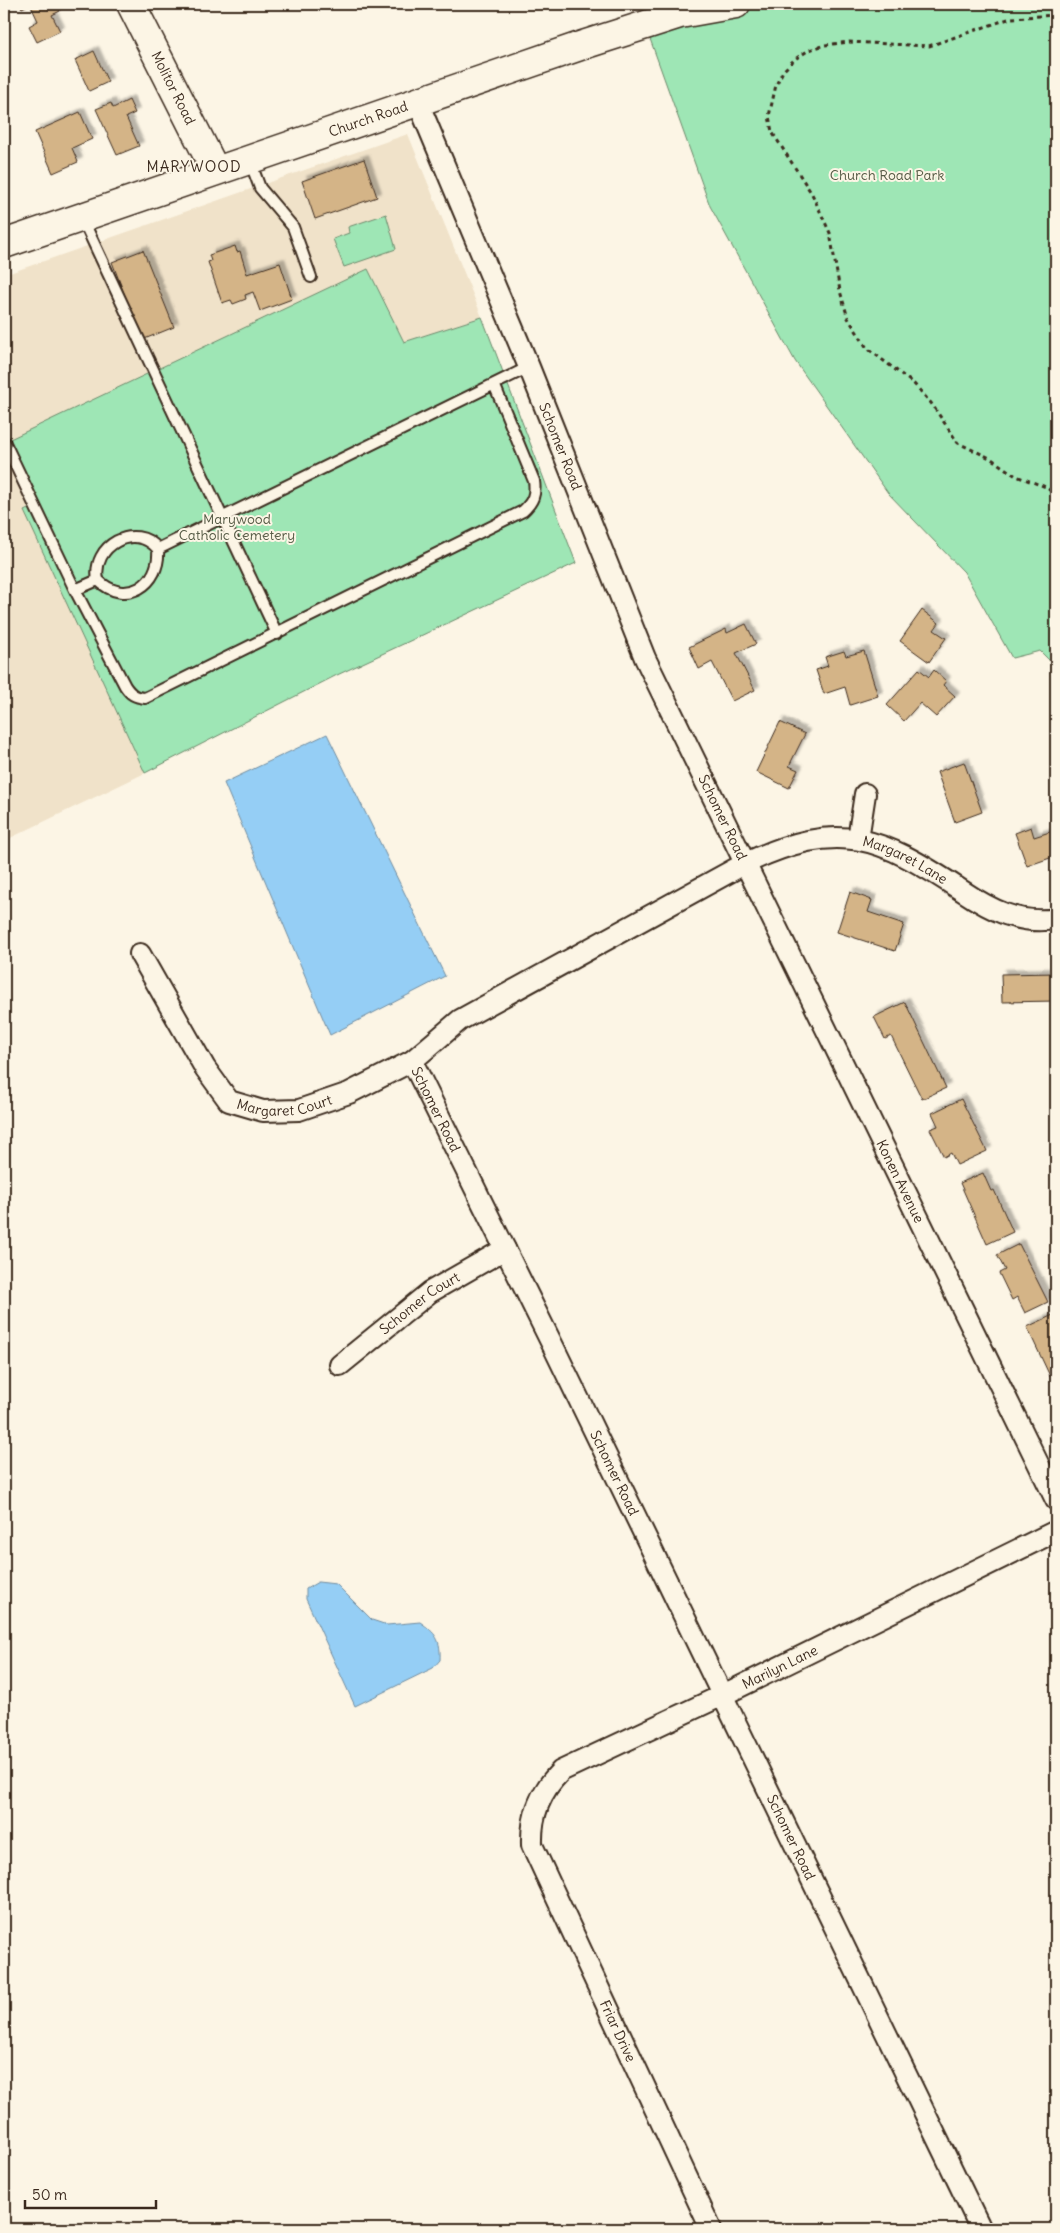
<svg xmlns="http://www.w3.org/2000/svg" width="1060" height="2233" font-family="Delius,sans-serif">
	<style>
		.built { fill: #f0e2c9 }
		.green { fill: #9ee6b5; stroke: #6c886a }
		.water { fill: #95cef5; stroke: #718c9f }
		.building { fill: #d4b487; stroke: #3b2a1e; filter: url(#shadow) }
		.lines { fill: none; stroke-linecap: round; stroke-linejoin: round }
		.lane-casing { stroke: #3b2a1e; stroke-width: 14 }
		.street-casing { stroke: #3b2a1e; stroke-width: 24 }
		.secondary-casing { stroke: #3b2a1e; stroke-width: 31 }
		.path { stroke: #3b2a1e; stroke-width: 3; stroke-dasharray: 4 4; stroke-linecap: butt }
		.lane { stroke: #fcf5e5; stroke-width: 10 }
		.street { stroke: #fcf5e5; stroke-width: 20 }
		.secondary { stroke: #fcf5e5; stroke-width: 28 }
		.labels { text-anchor: middle; dominant-baseline: central; stroke-width: 4; stroke-linejoin: round; paint-order: stroke }
		.street-label { font-size: 14px; fill: #3b2a1e; stroke: #fcf5e5 }
		.park-label { font-size: 14px; fill: #545944; stroke: #fcf5e5 }
		.neighbourhood-label { font-size: 15px; letter-spacing: 1px; fill: #3b2a1e; stroke: #fcf5e5 }
	</style>
	<defs>
		<filter id="shadow"><feDropShadow dx="4.5" dy="-4.5" stdDeviation="1" flood-color="#0004"/></filter>
	</defs>
	<rect width="100%" height="100%" fill="#fcf5e5"/>
	<filter id="ink" filterUnits="userSpaceOnUse"><feTurbulence type="fractalNoise" baseFrequency=".02" numOctaves="2"/><feDisplacementMap in="SourceGraphic" scale="10" xChannelSelector="R" yChannelSelector="G"/><feConvolveMatrix kernelMatrix="1 2 1 2 8 2 1 2 1" color-interpolation-filters="sRGB"/></filter>
	<g filter="url(#ink)">
		<path class="built" d="M408,134L482,317L404,342L368,269L39,504L24,510L145,773L4,841V275Z"/>
		<path class="green" d="M738,4H1056V667L1040,651L1012,658L964,572L888,493L795,361L710,206L649,36Z
			M386,214L396,249L344,267L333,239L349,233L348,227Z
			M368,269L404,342L482,317L576,563L335,676L145,773L24,511L38,504L8,440Z"/>
		<path class="water" d="M327,734L445,976L330,1035L224,783Z
			M318,1582L336,1584L372,1620L387,1625L420,1622C436,1633 441,1640 440,1660L433,1668L355,1706L306,1599V1589Z"/>
		<path class="building" d="M19,4H57L60,11L52,15L60,31L37,42L29,26L38,21L30,4L22,8Z
			M94,51L108,82L89,91L75,60Z
			M129,100L135,113L126,117L139,146L117,155L96,109L111,103L113,108Z
			M80,112L92,139L72,148L78,162L53,173L35,132Z
			M364,159L377,197L315,219L302,181Z
			M235,246L237,252L240,251L247,274L280,263L292,299L260,311L253,292L245,295L246,299L233,304L231,300L222,303L208,262L211,261L209,255Z
			M143,250L174,327L142,340L112,262Z
			M922,610L939,623L934,630L946,638L929,662L900,641Z
			M746,624L756,644L736,653L755,690L732,701L712,662L699,669L689,647L726,629L727,633Z
			M844,651L846,656L864,651L878,696L850,705L845,687L824,694L816,670L828,666L825,657Z
			M919,669L929,677L934,670L946,681L943,685L955,696L936,717L920,703L904,721L887,705Z
			M780,722L805,734L789,766L798,770L789,788L756,772Z
			M964,762L982,812L955,822L937,772Z
			M1031,827L1034,837L1056,830V856L1027,866L1015,833Z
			M850,892L872,900L868,912L904,924L895,951L837,932Z
			M1056,973V1001L1002,1002L1001,974Z
			M905,1002L946,1088L922,1099L891,1036L885,1039L874,1017Z
			M961,1099L987,1151L957,1165L951,1153L944,1157L930,1129L938,1126L932,1113Z
			M983,1173L991,1191L994,1190L1013,1232L987,1244L960,1183Z
			M1019,1244L1048,1302L1025,1313L1017,1297L1012,1300L999,1273L1005,1270L997,1255Z
			M1053,1315L1056,1322V1389L1027,1327Z"/>
		<g class="lines">
			<defs>
				<path id="lane" d="M250,161L260,188L293,227L311,277
					M82,218L277,634
					M4,441L75,590L125,686C131,695 135,697 145,698L523,511C533,502 536,494 534,481L494,384
					M98,580C91,546 135,521 158,549
					M75,590L98,580C125,607 161,585 158,549L529,367"/>
				<g id="street">
					<path id="s1" d="M417,100L529,367L645,658L1056,1500"/>
					<path d="M858,839L865,794"/>
					<path id="s2" d="M140,954L205,1068L229,1101L263,1111L299,1110L349,1093L412,1061L460,1020L746,863C840,819 879,836 961,890C991,910 1019,925 1056,919"/>
					<path id="s3" d="M412,1061L554,1348L981,2229"/>
					<path id="s4" d="M340,1365L430,1292L505,1249"/>
					<path id="s5" d="M711,2229L532,1845C531,1815 540,1792 561,1771L723,1695L1056,1531"/>
				</g>
				<g id="secondary">
					<path id="s6" d="M131,4L215,170"/>
					<path id="s7" d="M4,244L583,45L680,14L736,4"/>
				</g>
			</defs>
			<use href="#lane" class="lane-casing"/>
			<use href="#street" class="street-casing"/>
			<use href="#secondary" class="secondary-casing"/>
			<path class="path" d="M1056,15L1011,18L929,46L849,42L825,45L809,50L795,59L783,71L776,85L769,116L772,132L812,194L830,233L840,291L848,318L867,348L914,384L931,403L958,443L990,458L1016,476L1046,487L1056,495"/>
			<use href="#lane" class="lane"/>
			<use href="#street" class="street"/>
			<use href="#secondary" class="secondary"/>
		</g>
	</g>
	<g class="labels">
		<g class="street-label">
			<text stroke="none"><textPath href="#s6" startOffset="94">Molitor Road</textPath></text>
			<text stroke="none"><textPath href="#s7" startOffset="385">Church Road</textPath></text>
			<text stroke="none"><textPath href="#s1" startOffset="375">Schomer Road</textPath></text>
			<text stroke="none"><textPath href="#s1" startOffset="780">Schomer Road</textPath></text>
			<text stroke="none"><textPath href="#s2" startOffset="924">Margaret Lane</textPath></text>
			<text stroke="none"><textPath href="#s2" startOffset="229">Margaret Court</textPath></text>
			<text stroke="none"><textPath href="#s3" startOffset="54">Schomer Road</textPath></text>
			<text stroke="none"><textPath href="#s1" startOffset="1185">Konen Avenue</textPath></text>
			<text stroke="none"><textPath href="#s4" startOffset="101">Schomer Court</textPath></text>
			<text stroke="none"><textPath href="#s3" startOffset="459">Schomer Road</textPath></text>
			<text stroke="none"><textPath href="#s5" startOffset="748">Marilyn Lane</textPath></text>
			<text stroke="none"><textPath href="#s3" startOffset="864">Schomer Road</textPath></text>
			<text transform="translate(618 2031) rotate(65)">Friar Drive</text>
		</g>
		<g class="park-label">
			<text x="887" y="175">Church Road Park</text>
			<text x="237" y="519">Marywood<tspan x="237" dy="16">Catholic Cemetery</tspan></text>
		</g>
		<g class="neighbourhood-label">
			<text x="194" y="166">MARYWOOD</text>
		</g>
	</g>
	<rect width="1060" height="2233" fill="none" stroke="#fcf5e5" stroke-width="20"/>
	<rect x="10" y="10" width="1040" height="2213" fill="none" stroke="#3b2a1e" stroke-width="2" filter="url(#ink)"/>
	<path d="M25 2200v8h131v-8" fill="none" stroke="#3b2a1e" stroke-width="2.5"/>
	<text x="32" y="2200" font-size="15" fill="#3b2a1e" stroke="#fcf5e5" stroke-width="4" paint-order="stroke">50 m</text>
</svg>
